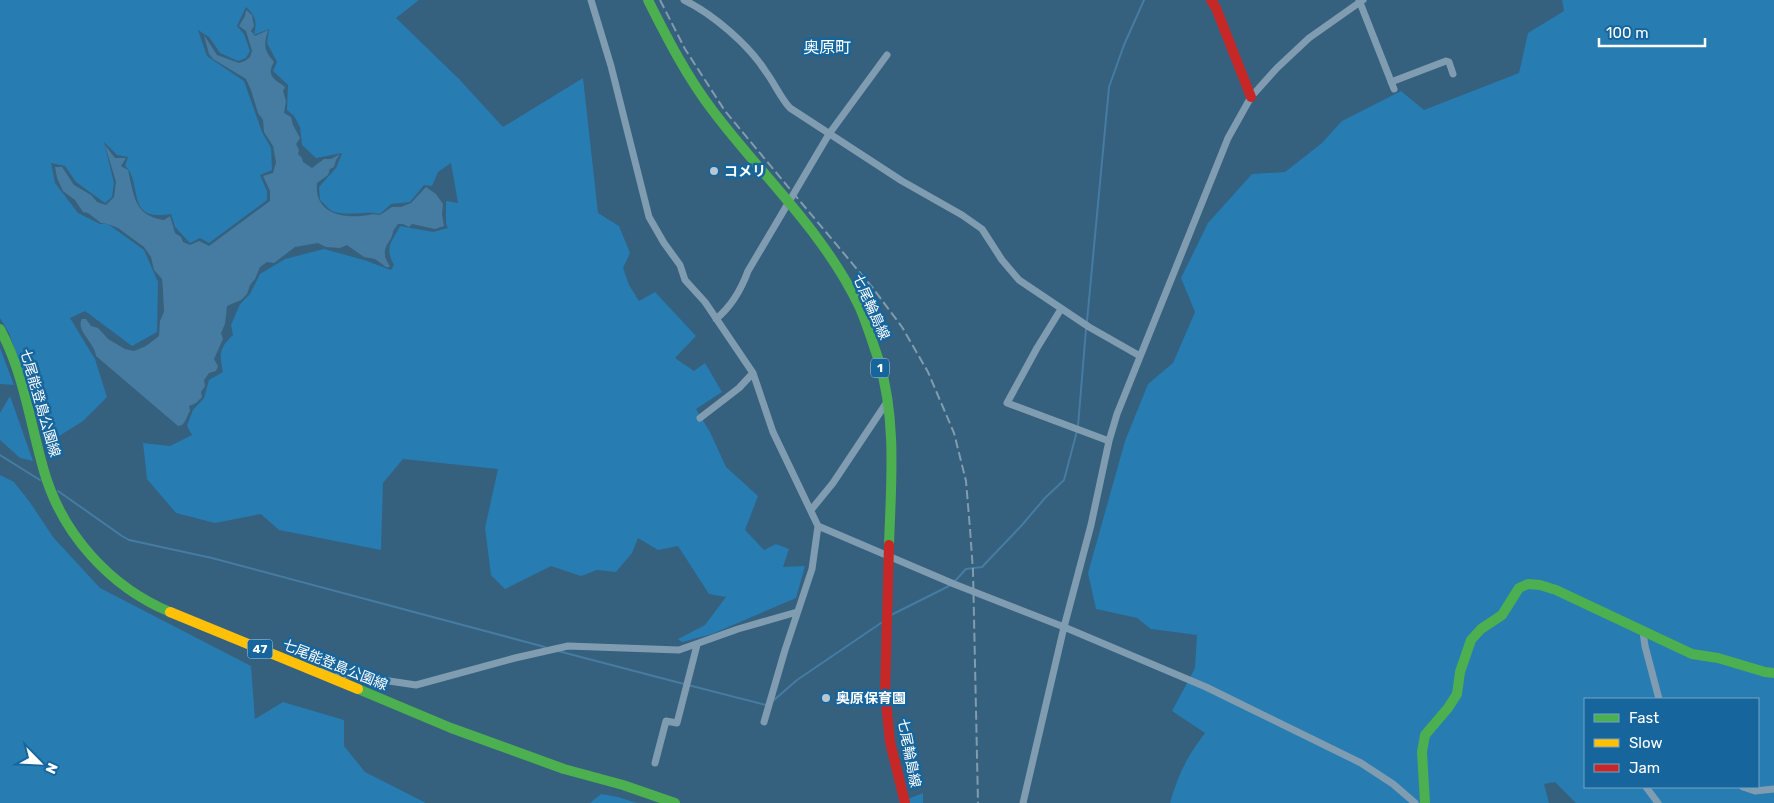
<svg xmlns="http://www.w3.org/2000/svg" width="1774" height="803" font-family="Rubik,'Noto Sans JP',sans-serif">
	<style>
		.green { fill: #277cb2; fill-rule: evenodd }
		.water { fill: #467ca1 }
		.lines { fill: none; stroke-linecap: round; stroke-linejoin: round }
		.stream { stroke: #467ca1; stroke-width: 2 }
		.street { stroke: #809cb0; stroke-width: 7 }
		.fast { stroke: #4caf50; stroke-width: 10 }
		.slow { stroke: #ffc107; stroke-width: 10 }
		.jam { stroke: #c62828; stroke-width: 10 }
		.rail { stroke: #809cae; stroke-width: 2; stroke-dasharray: 9 4; stroke-linecap: butt }
		.poi-dot { fill: #b8c7d2; stroke: #16669d; stroke-width: 2 }
		.labels { text-anchor: middle; dominant-baseline: central; stroke-width: 5; stroke-linejoin: round; paint-order: stroke }
		.shield { fill: #16669d; stroke: #b9d1e2; stroke-width: 1 }
		.shield-label { font-size: 12px; font-weight: bold; fill: #fff }
		.poi-label { font-size: 14px; font-weight: bold; fill: #fff; stroke: #16669d; text-anchor: start }
		.street-label { font-size: 14px; fill: #fff; stroke: #16669d }
		.quarter-label { font-size: 16px; fill: #fff; stroke: #16669d }
	</style>
	<rect width="100%" height="100%" fill="#35607e"/>
	<path class="green" d="M0,0H419L396,18L459,79L503,127L583,78L598,213L619,226L630,253L623,268L629,285L639,301L655,292L696,336L675,358L694,371L705,363L722,392L696,409L710,432L726,467L758,496L745,530L764,550L776,544L789,549L783,567L805,566L796,598L712,634L682,642L678,639L705,625L726,597L709,594L678,546L658,550L638,538L632,553L616,572L597,570L581,576L551,566L505,589L491,575L485,528L498,469L403,459L383,483L381,550L279,530L261,514L215,523L176,513L147,479L143,443L170,446L192,435L187,426L193,410L204,398L209,380L223,372C219,354 219,348 233,335L231,325L240,304L250,294L260,274L285,259L324,249L364,260L391,270L394,265C384,247 392,242 400,226L433,232L448,228L446,224V201L458,203L451,163L438,172L432,186L424,185L410,202L391,204L380,214C367,210 345,217 332,211C328,209 324,203 320,200L319,187L336,168L342,153L316,158L302,145L300,127L294,116L287,110L288,85L273,71L277,62L267,43L269,29L254,35C257,22 256,16 246,7L237,26L244,34L250,51L246,58L238,61L220,53L209,37L198,30L207,56L244,81L262,132L271,148L272,170L260,175L267,191V200L209,243L200,238L190,243L175,227L171,214C124,222 144,184 125,166L128,157L117,155L104,142L114,183L112,197L105,203L76,182L65,166L51,163L55,183L78,213L100,224H108L144,250L158,282L157,332L132,346L85,311L70,318L95,359L107,397L83,421L48,443L9,333L0,318Z
		M1562,0H1774V803H1576L1555,782L1544,784L1549,803H1170C1179,773 1186,758 1205,733L1172,711L1195,668L1197,635L1151,629L1137,618L1096,609L1088,573L1125,441L1148,384L1173,363L1195,312L1181,278L1208,223L1252,174L1285,172L1322,143L1342,121L1401,91L1424,110L1519,73L1528,33L1564,11ZM1585,699H1758V787H1585Z
		M0,348L14,385L0,384Z
		M10,396L33,461L20,458L0,440V413Z
		M0,475L14,482L29,501L53,537L100,588L251,666L255,719L283,702L344,720V746L365,772L426,803H0Z
		M923,793V803H898Z
		M601,794L618,797L637,803H590Z"/>
	<path class="water" d="M246,10L252,15L254,26L251,31L255,36L268,30C264,45 263,49 274,62C266,76 274,79 285,87L283,91L286,101L284,113L291,117L293,125L300,138L296,144L299,150L298,154L302,158L303,162L312,168L324,159H331L340,154L336,160L334,167L330,169L328,175L317,183C314,211 338,218 361,216C370,215 371,213 380,215L392,207H401L411,203L426,187L436,194L443,204L442,214L444,226L435,229L412,224L409,227L403,224H398L393,231C393,240 383,245 385,255C385,259 389,264 390,267H386L375,259L364,257L347,245L340,248L326,247L318,243L295,247L274,263L267,262L260,267L255,279L250,285L247,294L241,300L227,306L225,324L221,333L223,339L214,359L218,366L216,371L209,373L204,380L205,386L201,392L202,397L196,403L189,406L190,411C187,416 186,421 182,425L178,426L96,356C95,343 75,330 82,319H86L91,326L98,328L108,339L125,349L134,351L146,346L159,336L160,321L164,312L163,290L162,279L154,270L151,257L144,247L118,228L108,224L101,223L88,213L83,212L75,200L63,191L57,178L55,167H62L74,185L91,195L97,202L106,205L114,197L116,182L105,145L115,158H126L121,166L128,170C134,195 134,216 164,220L170,216L175,233L181,237L183,242L190,245L199,241L209,246L270,201V191L263,176L273,173L276,162L273,146L264,132L263,120L258,113L251,90L246,79L213,59L209,54L204,35L217,55L239,63L245,61L250,57L252,51L246,31L239,26L245,16Z"/>
	<g class="lines">
		<path class="stream" d="M1087,321L1109,87L1124,45L1144,0
			M1078,426L1086,329
			M0,455L40,480
			M58,491L122,536L129,540L212,558L545,647
			M955,581L966,569L982,567L1022,525L1045,498L1064,480L1077,431
			M891,615L949,586
			M558,651L684,684
			M688,685L766,705
			M774,700L797,680L881,623"/>
		<path class="street" d="M591,0L611,66L649,217L664,243L680,265L685,280L705,302L753,373L773,432L818,526L812,569L785,650L764,722
			M684,0C713,14 749,45 766,72C775,84 780,97 790,108L902,181L962,215L982,229L1002,260L1019,280L1089,327L1140,356
			M1359,0L1394,89
			M1391,82L1446,61L1449,62L1453,74
			M1061,309L1037,348L1007,403L1109,441
			M716,319C732,306 741,290 748,271L829,134L887,55
			M700,418L739,388L753,373
			M811,510L833,483L887,402
			M818,526L954,584L1064,627L1206,687L1361,763L1393,784L1415,803
			M1643,632L1645,646L1659,699
			M322,671L416,685L515,658L568,646L679,650L738,629L797,612
			M655,763L666,721L677,723L697,645
			M1646,787L1658,803
			M1743,787L1755,791L1774,789
			M1023,803L1064,627L1091,525L1109,441L1117,414L1228,138L1251,97L1277,68L1309,38L1363,0"/>
		<path class="fast" d="M648,0C667,38 687,77 713,111C762,176 825,233 860,308C867,324 873,344 879,361C897,421 891,484 889,545
			M0,329C24,374 30,423 44,471C62,534 110,587 170,612
			M358,689L451,728L564,769L623,785L675,803
			M1425,803L1422,752L1425,735L1448,708L1457,694L1460,672L1471,640L1481,629L1502,615L1519,588L1528,584L1540,585L1556,590L1692,654L1718,658L1765,672L1774,673"/>
		<path class="slow" d="M170,612L358,689"/>
		<path class="jam" d="M1211,0L1216,8L1251,97
			M889,545L885,692L890,742L905,803"/>
		<path class="rail" d="M660,0L685,49L725,111L794,194L872,287L902,327L928,372L954,433L966,481L970,529L973,571L978,803"/>
	</g>
	<g class="poi-dot">
		<circle cx="714" cy="171" r="5"/>
		<circle cx="826" cy="698" r="5"/>
	</g>
	<g class="labels">
		<g class="shield">
			<rect x="871" y="358.5" width="18" height="19" rx="4"/>
			<rect x="247.5" y="639.5" width="25" height="19" rx="4"/>
		</g>
		<g class="shield-label">
			<text x="880" y="368">1</text>
			<text x="260" y="649">47</text>
		</g>
		<g class="poi-label">
			<text x="724" y="171">コメリ</text>
			<text x="836" y="698">奥原保育園</text>
		</g>
		<g class="street-label">
			<text transform="translate(871 307) rotate(66)">七尾輪島線</text>
			<text transform="translate(40 403) rotate(74)">七尾能登島公園線</text>
			<text transform="translate(335 665) rotate(22)">七尾能登島公園線</text>
			<text transform="translate(909 753) rotate(79)">七尾輪島線</text>
		</g>
		<g class="quarter-label">
			<text x="827" y="47">奥原町</text>
		</g>
	</g>
	<rect x="1584" y="698" width="175" height="90" fill="#16669d" stroke="#73a3c4"/>
	<rect x="1594" y="714" width="25" height="8" fill="#4caf50" stroke="#73a3c4"/>
	<text x="1629" y="723" font-size="15" fill="#ffffff">Fast</text>
	<rect x="1594" y="739" width="25" height="8" fill="#ffc107" stroke="#73a3c4"/>
	<text x="1629" y="748" font-size="15" fill="#ffffff">Slow</text>
	<rect x="1594" y="764" width="25" height="8" fill="#c62828" stroke="#73a3c4"/>
	<text x="1629" y="773" font-size="15" fill="#ffffff">Jam</text>
	<g transform="translate(40 763) rotate(114)" stroke="#16669d" stroke-width="4" paint-order="stroke">
	<path d="M0-4L9 19L0 12L-9 19Z" fill="#ffffff"/>
	<text y="-8" font-size="14" font-weight="bold" text-anchor="middle" fill="#ffffff">N</text>
	</g>
	<path d="M1599 38v8h106v-8" fill="none" stroke="#ffffff" stroke-width="2.5"/>
	<text x="1606" y="38" font-size="15" fill="#ffffff" stroke="#16669d" stroke-width="4" paint-order="stroke">100 m</text>
</svg>
